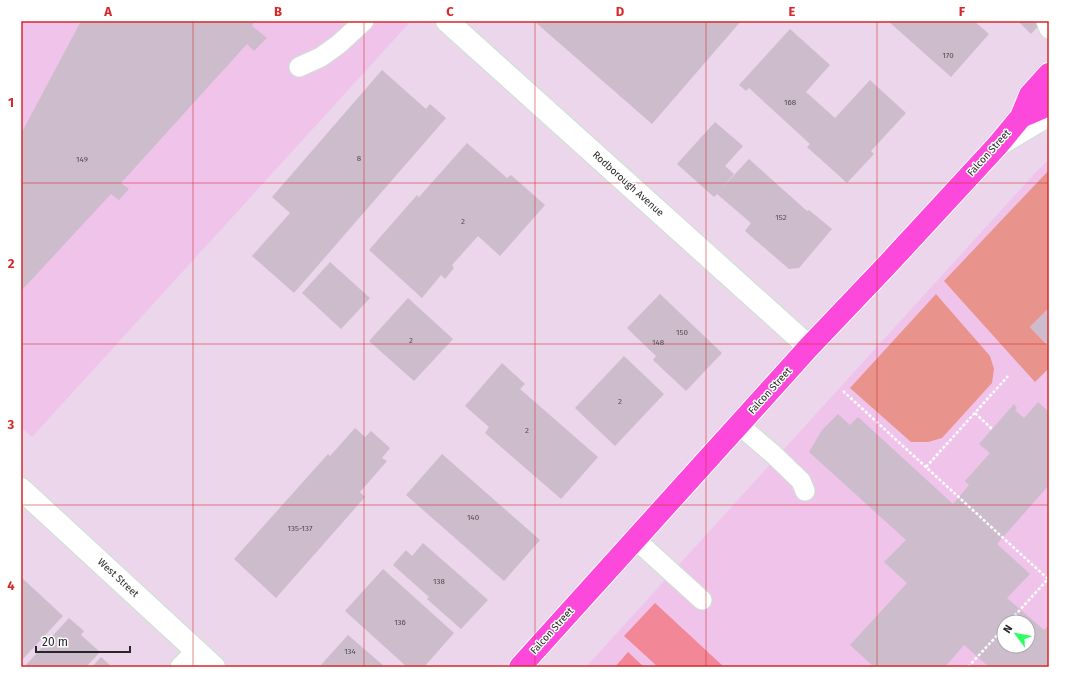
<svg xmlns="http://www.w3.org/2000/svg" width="1070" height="688" font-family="'Fira Sans',sans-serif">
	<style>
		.education { fill: #f0c3eb; fill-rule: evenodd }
		.green { fill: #e8948c }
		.pitch { fill: #f18797 }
		.building { fill: #ccbccc; fill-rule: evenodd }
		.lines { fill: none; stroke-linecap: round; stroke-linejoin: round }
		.lane-casing { stroke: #cce2d1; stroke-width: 21 }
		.street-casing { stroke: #cce2d1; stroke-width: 24 }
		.secondary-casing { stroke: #cce2d1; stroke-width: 24 }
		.primary-casing { stroke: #fff; stroke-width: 24 }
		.path { stroke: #fff; stroke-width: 2.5; stroke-dasharray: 3 2; stroke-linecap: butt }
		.lane { stroke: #fff; stroke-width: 19 }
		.street { stroke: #fff; stroke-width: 22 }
		.secondary { stroke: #fff; stroke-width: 22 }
		.primary { stroke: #fd49db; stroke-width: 22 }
		.grid { fill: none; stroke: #d62828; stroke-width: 1; stroke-opacity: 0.55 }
		.labels { text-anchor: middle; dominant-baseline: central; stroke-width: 3; stroke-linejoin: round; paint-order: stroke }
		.number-label { font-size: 8px; fill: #504c50 }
		.street-label { font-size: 10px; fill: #272727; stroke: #fff }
		.neatline { fill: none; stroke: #d62828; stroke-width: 1.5 }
		.grid-label { font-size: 13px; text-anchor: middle; font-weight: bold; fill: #d62828 }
	</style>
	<rect width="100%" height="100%" fill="#ebd6eb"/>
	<path class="education" d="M21,21H411L32,437L21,427Z
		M1049,160V667H586L1035,173ZM1004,622H1028V646H1004Z"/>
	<path class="green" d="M1049,170V308L1030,327L1049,347V368L1035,382L944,281Z
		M936,294L990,356L994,369L992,383L942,438L928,442H911L850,388Z"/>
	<path class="pitch" d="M655,603L724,667H725H658L624,636Z
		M628,652L644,667H615Z"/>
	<path class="building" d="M81,21H256L252,26L267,38L254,51L247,44L121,183L129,189L119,200L111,194L21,291V134Z
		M534,21H741L652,124Z
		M888,21H974L989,34L951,77Z
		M1018,21H1043L1031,34Z
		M790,29L830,65L806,92L835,118L870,80L906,113L871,151L874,154L847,183L807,147L810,144L749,88L746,91L739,85Z
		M382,70L426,109L430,104L446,118L294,293L252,256L290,213L272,197Z
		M715,122L743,146L725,166L734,174L720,190L749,159L807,211L809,210L832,229L799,268L789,269L745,231L751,223L717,194L714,197L677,164Z
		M467,143L507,178L511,175L545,205L500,256L478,236L452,265L454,268L445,279L441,275L422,298L369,250L417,195L419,197Z
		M330,262L370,298L341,329L302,293Z
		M660,294L722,353L686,391L653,360L656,356L627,328Z
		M408,298L453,339L414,381L369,341Z
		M1049,308V346L1030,327Z
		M624,356L664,394L615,446L575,408Z
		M502,363L525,384L520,389L598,457L561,499L485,433L489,427L465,406Z
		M1038,402L1049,412V485L997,544L1030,574L1007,598L1044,630L1049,625V667H989L964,645L945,667H874L850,645L907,583L884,562L906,540L809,452L822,430L838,414L850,425L858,417L953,504L969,485L965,481L990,453L979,444L1014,404L1017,408L1015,410L1024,418ZM1004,622H1028V646H1004Z
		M355,428L365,437L371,431L390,448L382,458L387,461L360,492L365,497L276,598L234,559L328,454L330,456Z
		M442,454L540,540L504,581L406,495Z
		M423,543L488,600L461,629L427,599L429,597L393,565L406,550L412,556Z
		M383,569L454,633L424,667H407L345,611Z
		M21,577L63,616L21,661Z
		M69,618L84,631L81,635L100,652L86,667H24Z
		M348,635L385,667H319Z
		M101,657L112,667H92Z"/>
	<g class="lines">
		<defs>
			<path id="lane" d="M1046,21L1049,29
				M299,67L321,57L339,44L364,21
				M739,425L773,454L801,481L805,491
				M635,539L702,600
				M180,667L196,651"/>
			<path id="street" d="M447,21L809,347"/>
			<path id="secondary" d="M1000,144L1049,115
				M21,489L214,667"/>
			<path id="primary" d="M1021,117L1042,108L1049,101
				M520,667L809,347L888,264L997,146L1021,117L1030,95L1049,74"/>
		</defs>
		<use href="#lane" class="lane-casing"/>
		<use href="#street" class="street-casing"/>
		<use href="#secondary" class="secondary-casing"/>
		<use href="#primary" class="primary-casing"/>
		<path class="path" d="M843,391L1048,579L1009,622
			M975,413L992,429
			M926,467L1008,376
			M968,667L1004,628"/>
		<use href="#lane" class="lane"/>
		<use href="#street" class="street"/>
		<use href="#secondary" class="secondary"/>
		<use href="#primary" class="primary"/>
	</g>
	<path class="grid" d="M193,21V667M364,21V667M535,21V667M706,21V667M877,21V667M21,183H1049M21,344H1049M21,505H1049"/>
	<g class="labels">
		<g class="number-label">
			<text x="948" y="55">170</text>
			<text x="790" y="102">168</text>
			<text x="359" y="158">8</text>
			<text x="82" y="159">149</text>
			<text x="781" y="217">152</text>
			<text x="463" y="221">2</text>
			<text x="682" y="332">150</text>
			<text x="411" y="340">2</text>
			<text x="658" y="342">148</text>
			<text x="620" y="401">2</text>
			<text x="527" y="430">2</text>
			<text x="473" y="517">140</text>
			<text x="300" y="528">135-137</text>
			<text x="439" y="581">138</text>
			<text x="400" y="622">136</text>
			<text x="350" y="651">134</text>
		</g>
		<g class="street-label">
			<text transform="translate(989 153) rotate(-48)">Falcon Street</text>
			<text transform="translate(628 184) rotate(42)">Rodborough Avenue</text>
			<text transform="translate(770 391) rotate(-48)">Falcon Street</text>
			<text transform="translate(118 578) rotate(43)">West Street</text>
			<text transform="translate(552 631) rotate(-48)">Falcon Street</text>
		</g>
	</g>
	<rect width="1070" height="688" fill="none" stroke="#ffffff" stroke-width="44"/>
	<g transform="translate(1016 634) rotate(302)"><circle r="19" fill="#ffffff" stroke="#a9a9a9"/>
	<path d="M0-3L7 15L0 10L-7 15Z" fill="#30ff61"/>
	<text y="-6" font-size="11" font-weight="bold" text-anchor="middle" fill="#272727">N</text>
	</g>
	<path d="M36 646v6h94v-6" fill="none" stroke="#272727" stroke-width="2"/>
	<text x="42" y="646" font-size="12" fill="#272727" stroke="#ffffff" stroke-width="3" paint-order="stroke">20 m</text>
	<rect x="22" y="22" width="1026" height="644" class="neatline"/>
	<g class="grid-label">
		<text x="108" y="16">A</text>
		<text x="278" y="16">B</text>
		<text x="450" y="16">C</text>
		<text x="620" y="16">D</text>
		<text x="792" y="16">E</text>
		<text x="962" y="16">F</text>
		<text x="11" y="107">1</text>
		<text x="11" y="268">2</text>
		<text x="11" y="429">3</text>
		<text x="11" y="590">4</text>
	</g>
</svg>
